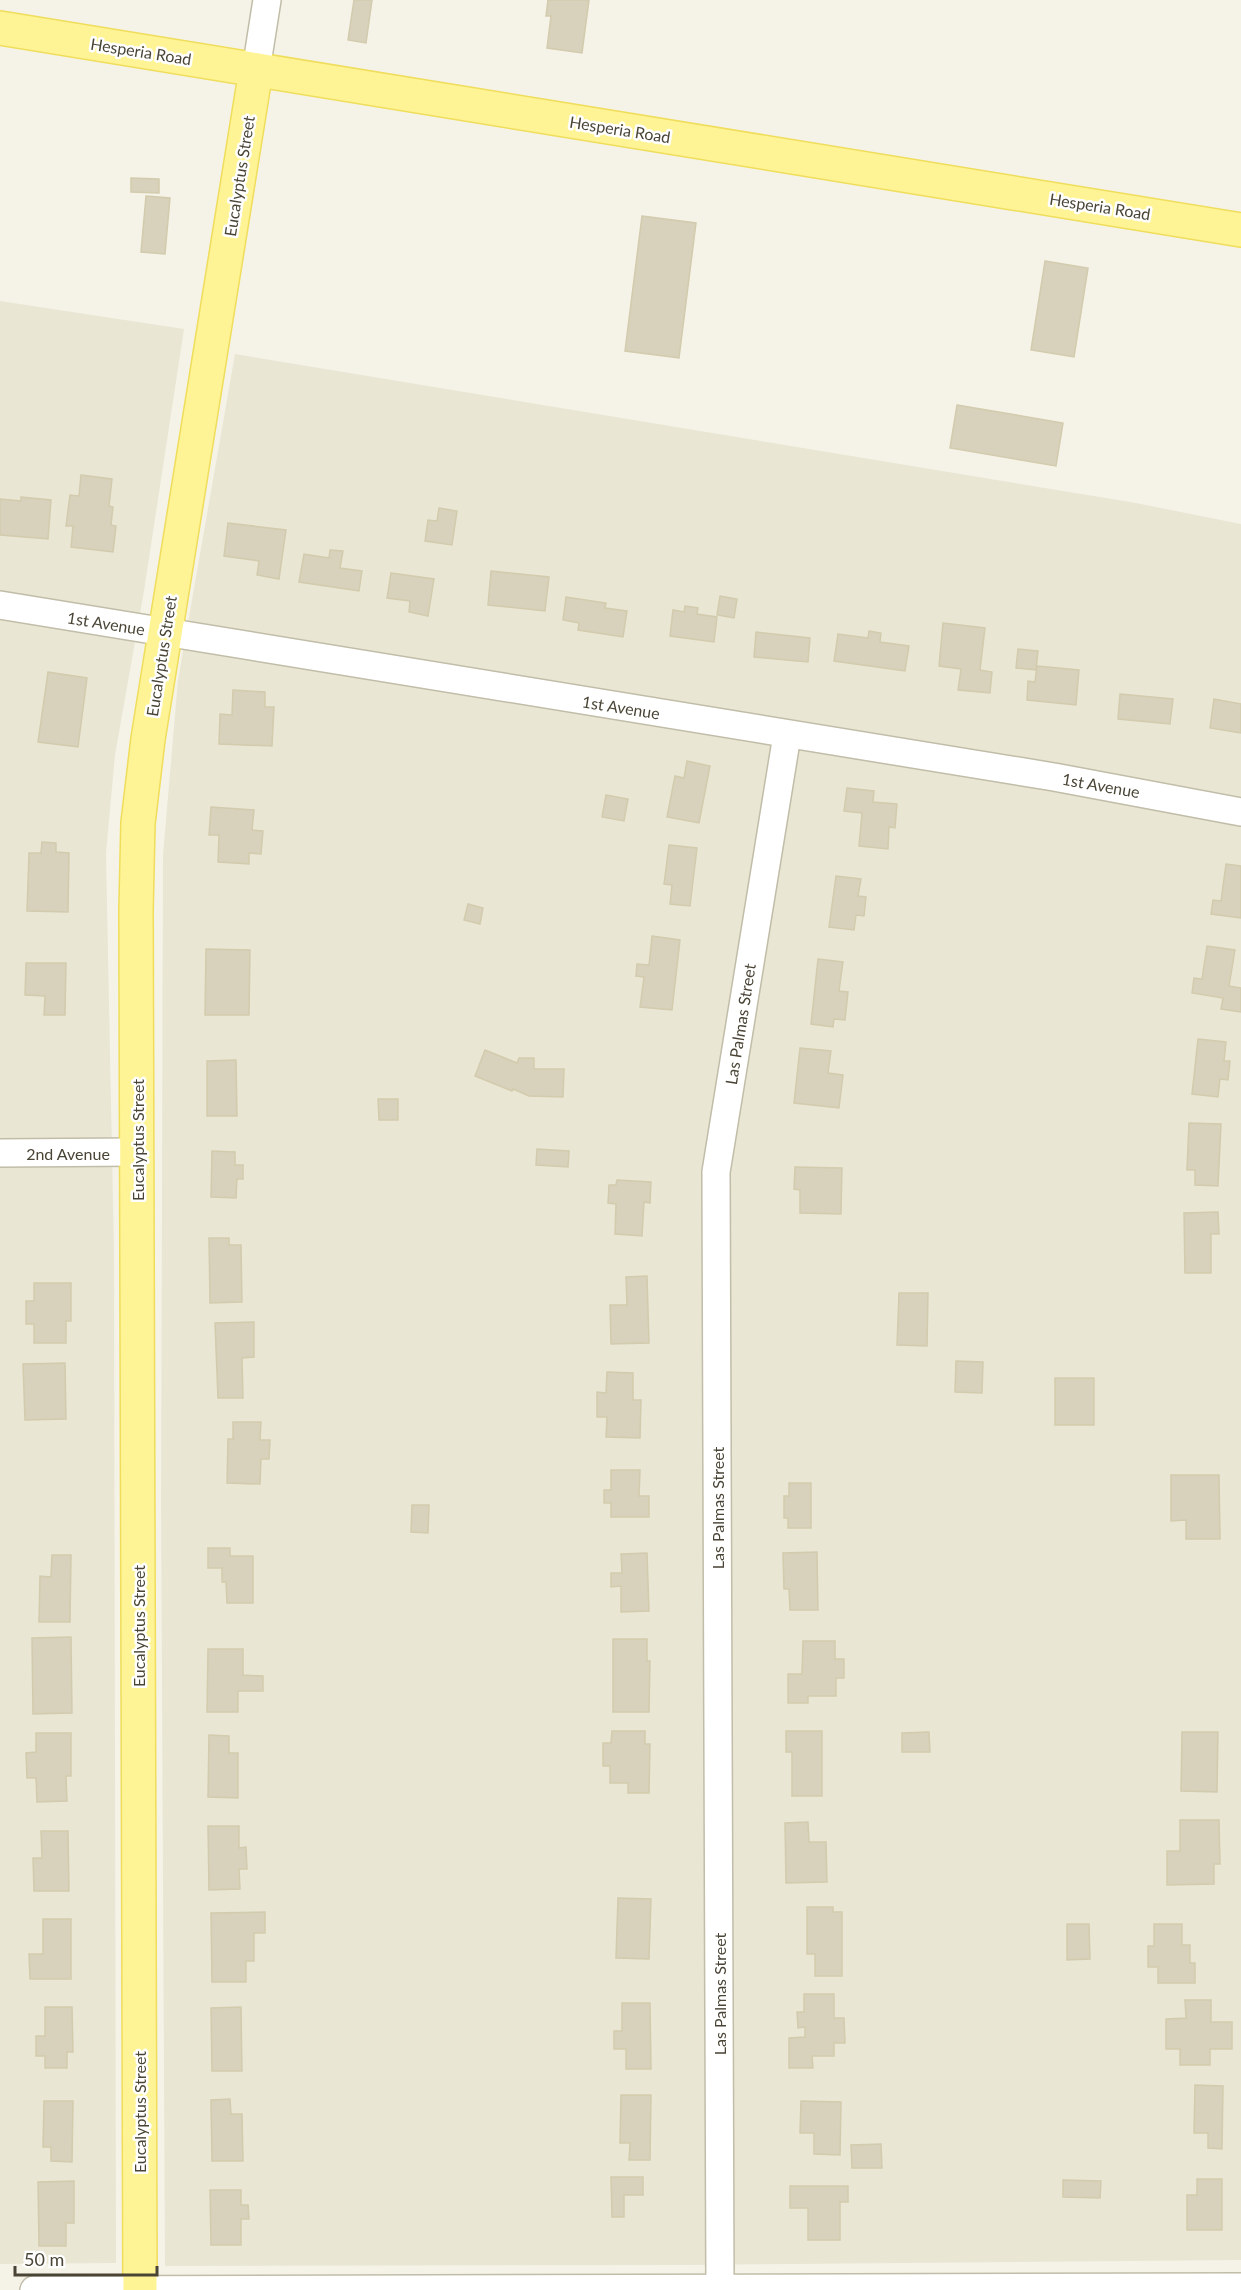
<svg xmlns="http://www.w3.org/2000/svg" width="1241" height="2290" viewBox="0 0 1241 2290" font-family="Lato,sans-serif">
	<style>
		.residential { fill: #e9e6d4 }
		.building { fill: #d8d1bb; stroke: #d3cbad; stroke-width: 1.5 }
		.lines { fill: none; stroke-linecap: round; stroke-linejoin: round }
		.minor-casing { stroke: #c1bda8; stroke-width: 30 }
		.major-casing { stroke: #efdd5b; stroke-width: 36 }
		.minor { stroke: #fff; stroke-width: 27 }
		.major { stroke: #fff495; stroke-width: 33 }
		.labels { text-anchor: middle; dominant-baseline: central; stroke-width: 5; stroke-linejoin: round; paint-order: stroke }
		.street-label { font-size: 16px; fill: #494435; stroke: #fff }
	</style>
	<rect width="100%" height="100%" fill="#f5f3e7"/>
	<g class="residential">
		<path d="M0,301L184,329L144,591L115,755L106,853L114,1252L116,2263L0,2264Z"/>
		<path d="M235,354L1136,503L1241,524V2260L687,2265L165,2266L161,1501L163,855L178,680Z"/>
	</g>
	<g class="building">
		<path d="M354,0H372L366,43L348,40Z"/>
		<path d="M548,0H589L582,53L547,48L551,16H546Z"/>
		<path d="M131,178L159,179V193L131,192Z"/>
		<path d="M146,196L170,198L165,254L141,252Z"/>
		<path d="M642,216L696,223L679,358L625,351Z"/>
		<path d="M1045,261L1088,268L1074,357L1031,350Z"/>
		<path d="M957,405L1063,423L1056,466L950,448Z"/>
		<path d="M81,475L112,479L109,506L113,507L111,525L116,526L113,552L71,547L73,526H66L70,495L79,496Z"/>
		<path d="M21,497L51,500L48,539L0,535V499L21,501Z"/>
		<path d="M439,508L457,511L452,545L425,541L428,520L437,521Z"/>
		<path d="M228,523L286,530L279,579L257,575L259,561L224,556Z"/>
		<path d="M330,550L343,551L340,568L362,571L359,591L299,582L304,554L329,558Z"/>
		<path d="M491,571L549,577L545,611L488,605Z"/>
		<path d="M391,573L434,579L428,616L409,612L410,601L387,598Z"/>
		<path d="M720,596L737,599L734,618L717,615Z"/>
		<path d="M566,597L606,603L605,608L627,611L623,637L578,630L579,623L563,620Z"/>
		<path d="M685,606L698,608L697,614L717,617L714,642L670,636L673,610L684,612Z"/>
		<path d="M943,623L985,628L980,670L992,672L990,693L958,690L961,669L939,666Z"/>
		<path d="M869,631L881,633L880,642L909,646L905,671L834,661L838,634L868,638Z"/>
		<path d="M756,632L810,638L808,662L754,657Z"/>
		<path d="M1018,649L1038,651L1036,670L1016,668Z"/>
		<path d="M1037,666L1079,670L1076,705L1027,700L1028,681L1035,682Z"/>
		<path d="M48,672L87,678L78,747L38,742Z"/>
		<path d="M233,690L265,692V707H274L272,746L219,744L220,714L232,715Z"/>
		<path d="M1120,694L1173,699L1170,724L1118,719Z"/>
		<path d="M1214,699L1241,704V733L1210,728Z"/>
		<path d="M687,761L710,766L699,823L667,817L675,776L684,778Z"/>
		<path d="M847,788L874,791L873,802L897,804L895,828L889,827L888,849L859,846L862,813L844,811Z"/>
		<path d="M606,795L628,799L624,821L602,817Z"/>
		<path d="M211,807L254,810L252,830L263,831L261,854L249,853V864L218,862L219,835H209Z"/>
		<path d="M42,842L56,843V852L69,853L68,912L27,911L29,853H41Z"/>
		<path d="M669,845L697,848L690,906L670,904L672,885L664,884Z"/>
		<path d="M1226,864L1241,866V918L1211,914L1213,900L1221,901Z"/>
		<path d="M836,876L861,879L858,896L866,897L864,916L856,915L854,930L829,927Z"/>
		<path d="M468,904L483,908L480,924L464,920Z"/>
		<path d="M652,936L680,940L672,1010L640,1007L644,977L636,976L637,964L649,965Z"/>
		<path d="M1207,946L1235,950L1229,986L1241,988V1012L1221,1009L1223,998L1192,993L1194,978L1202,979Z"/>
		<path d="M206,949L250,950L249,1015H205Z"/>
		<path d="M818,959L843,962L839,991L848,992L845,1020L834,1019L833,1027L811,1024Z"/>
		<path d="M26,963H66L65,1015H44L45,996L25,995Z"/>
		<path d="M1198,1039L1226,1042L1224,1061H1230L1228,1080L1220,1079L1218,1097L1192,1094Z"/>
		<path d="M800,1048L831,1051L828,1073L843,1075L839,1108L794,1103Z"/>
		<path d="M485,1050L517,1063L519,1058H534V1069H564L563,1097L529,1096L513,1089L512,1091L475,1076Z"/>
		<path d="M236,1060L237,1116H207V1061Z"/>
		<path d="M378,1099H398V1120H379Z"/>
		<path d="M1189,1123L1221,1124L1218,1186L1195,1185V1170H1187Z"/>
		<path d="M537,1149L569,1151L568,1167L536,1165Z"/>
		<path d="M212,1151L235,1152V1165H243V1179H237L236,1198L211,1197Z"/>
		<path d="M795,1167L842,1168L841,1214L800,1213V1190L794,1189Z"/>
		<path d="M617,1180L651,1182L650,1203L644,1202L642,1236L615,1234L616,1204L608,1203L609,1185H616Z"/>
		<path d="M1218,1212L1219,1234H1211V1273H1185L1184,1213Z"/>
		<path d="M209,1238H229V1245H241L242,1302L210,1303Z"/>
		<path d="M647,1276L649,1343L611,1344L610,1305H627L626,1277Z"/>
		<path d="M34,1283H71V1321H66V1343H34V1324H26V1301H34Z"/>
		<path d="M899,1293H928L927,1346L897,1345Z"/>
		<path d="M254,1322V1357L242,1358L243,1398H218L215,1323Z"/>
		<path d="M956,1361L983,1362L982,1393L955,1392Z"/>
		<path d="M65,1363L66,1419L25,1420L23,1364Z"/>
		<path d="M607,1372L633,1373V1400H641L640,1438L606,1437L607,1417H597V1392L606,1393Z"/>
		<rect x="1055" y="1378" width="39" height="47"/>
		<path d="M233,1422H261L260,1440H270L269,1459H261L260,1484L227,1483L228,1439H233Z"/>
		<path d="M611,1470H640L639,1496H649V1517H611V1503H604V1490H611Z"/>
		<path d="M1171,1475H1219L1220,1539H1186V1520L1171,1521Z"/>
		<path d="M789,1483H811V1528H788V1518H784V1496H789Z"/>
		<path d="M412,1505H429L428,1533L411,1532Z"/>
		<path d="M208,1548H230V1556H253V1603H227L226,1582H222V1568H208Z"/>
		<path d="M817,1552L818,1610H790L789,1589H784L783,1553Z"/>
		<path d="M647,1553L649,1611L621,1612V1586L611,1587V1573H622L621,1554Z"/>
		<path d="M52,1555H71L70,1622H39L40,1576L51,1577Z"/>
		<path d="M71,1637L72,1713L33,1714L32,1638Z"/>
		<path d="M613,1639H647V1661H650L649,1712H613Z"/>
		<path d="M803,1641H835V1659H844V1678H836V1696H808V1703H788V1674H802Z"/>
		<path d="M208,1649H243V1675L263,1676V1691H238V1712H207Z"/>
		<path d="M612,1731H645V1744H650L649,1793H628V1783H610V1766H603V1743H611Z"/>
		<path d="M786,1731H822V1796H792V1752H786Z"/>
		<path d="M929,1732L930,1752H902V1733Z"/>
		<path d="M1182,1732H1218L1217,1792L1181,1791Z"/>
		<path d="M36,1733H71V1776H66L67,1801L37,1802L36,1778H27L26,1753L36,1752Z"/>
		<path d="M209,1735L229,1736V1753H238V1798L208,1797Z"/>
		<path d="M1180,1820H1219L1220,1864H1214V1884L1167,1885V1851H1180Z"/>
		<path d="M808,1822L809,1842H826L827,1882L786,1883L785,1823Z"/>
		<path d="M208,1826H239V1848L246,1847L247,1869H239L240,1889L209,1890Z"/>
		<path d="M41,1831H68L69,1891H34L33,1858H42Z"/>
		<path d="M618,1898L651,1899L649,1959L616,1958Z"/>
		<path d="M807,1907H833V1912H842V1976H815V1954H807Z"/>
		<path d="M265,1912V1933H254V1961H246V1982H212L211,1913Z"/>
		<path d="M43,1919H71V1979H30L29,1954H43Z"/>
		<path d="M1067,1924H1089L1090,1959L1067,1960Z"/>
		<path d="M1154,1924H1182V1945H1190V1963H1195V1983H1158V1967H1148V1946H1154Z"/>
		<path d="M804,1994H834V2018H844L845,2043H834V2056H812L813,2068H789V2038L805,2037V2027L798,2028L797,2012H804Z"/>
		<path d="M1185,2000H1211V2022H1232V2049H1210V2065H1180V2049H1166V2019L1186,2018Z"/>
		<path d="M622,2003H650L651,2069H626V2049H614V2031H622Z"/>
		<path d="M45,2007H72L73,2052H67V2068H45V2056H36V2036H45Z"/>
		<path d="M241,2007L242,2071H212L211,2008Z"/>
		<path d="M1195,2085L1223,2086L1222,2149L1208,2148V2133H1194Z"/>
		<path d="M621,2095H651L650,2160H629L630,2143H620Z"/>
		<path d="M230,2099L231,2114H242L243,2161H212L211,2100Z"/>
		<path d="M44,2101H73L72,2162L51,2161V2147H43Z"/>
		<path d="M801,2101L841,2102L840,2155L814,2154V2133H800Z"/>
		<path d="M881,2144L882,2168H852L851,2145Z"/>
		<path d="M611,2177H643V2195H624V2217H612Z"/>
		<path d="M1197,2179H1222V2230H1187V2195H1197Z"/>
		<path d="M1063,2180L1101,2181L1100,2198L1063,2197Z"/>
		<path d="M74,2181V2223H66V2246H39L38,2182Z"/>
		<path d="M790,2186H848V2202H840V2240H808V2208H790Z"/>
		<path d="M210,2190H241V2205H248L249,2219H241V2245H211Z"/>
	</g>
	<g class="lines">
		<g class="minor-casing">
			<g id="minor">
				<path d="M256,70L267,0"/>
				<path d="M0,605L1054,777L1241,812"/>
				<path d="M0,1153L137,1152"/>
				<path d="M720,2287L716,1172L787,735"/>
				<path d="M34,2290L1241,2287"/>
			</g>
		</g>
		<g class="major-casing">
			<g id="major">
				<path d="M0,28L1241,230"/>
				<path d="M140,2290L136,910L138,823L148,739L256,70"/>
			</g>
		</g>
		<use href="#minor" class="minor"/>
		<use href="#major" class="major"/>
	</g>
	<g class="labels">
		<g class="street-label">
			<text transform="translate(141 51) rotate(9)">Hesperia Road</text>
			<text transform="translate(620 129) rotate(9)">Hesperia Road</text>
			<text transform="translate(239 176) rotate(-81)">Eucalyptus Street</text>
			<text transform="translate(1100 206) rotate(9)">Hesperia Road</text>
			<text transform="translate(106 623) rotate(9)">1st Avenue</text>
			<text transform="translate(161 656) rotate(-81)">Eucalyptus Street</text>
			<text transform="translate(621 707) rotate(9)">1st Avenue</text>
			<text transform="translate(1101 785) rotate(10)">1st Avenue</text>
			<text transform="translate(740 1024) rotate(-81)">Las Palmas Street</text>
			<text transform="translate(137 1140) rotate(-90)">Eucalyptus Street</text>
			<text x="68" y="1153">2nd Avenue</text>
			<text transform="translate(717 1508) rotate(-90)">Las Palmas Street</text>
			<text transform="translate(138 1626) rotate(-90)">Eucalyptus Street</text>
			<text transform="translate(719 1994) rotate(-90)">Las Palmas Street</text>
			<text transform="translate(139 2112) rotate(-90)">Eucalyptus Street</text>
		</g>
	</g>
	<path d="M15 2266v9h142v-9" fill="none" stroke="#494435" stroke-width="3"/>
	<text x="24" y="2266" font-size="18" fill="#494435" stroke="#ffffff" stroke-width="4.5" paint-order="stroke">50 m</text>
</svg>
